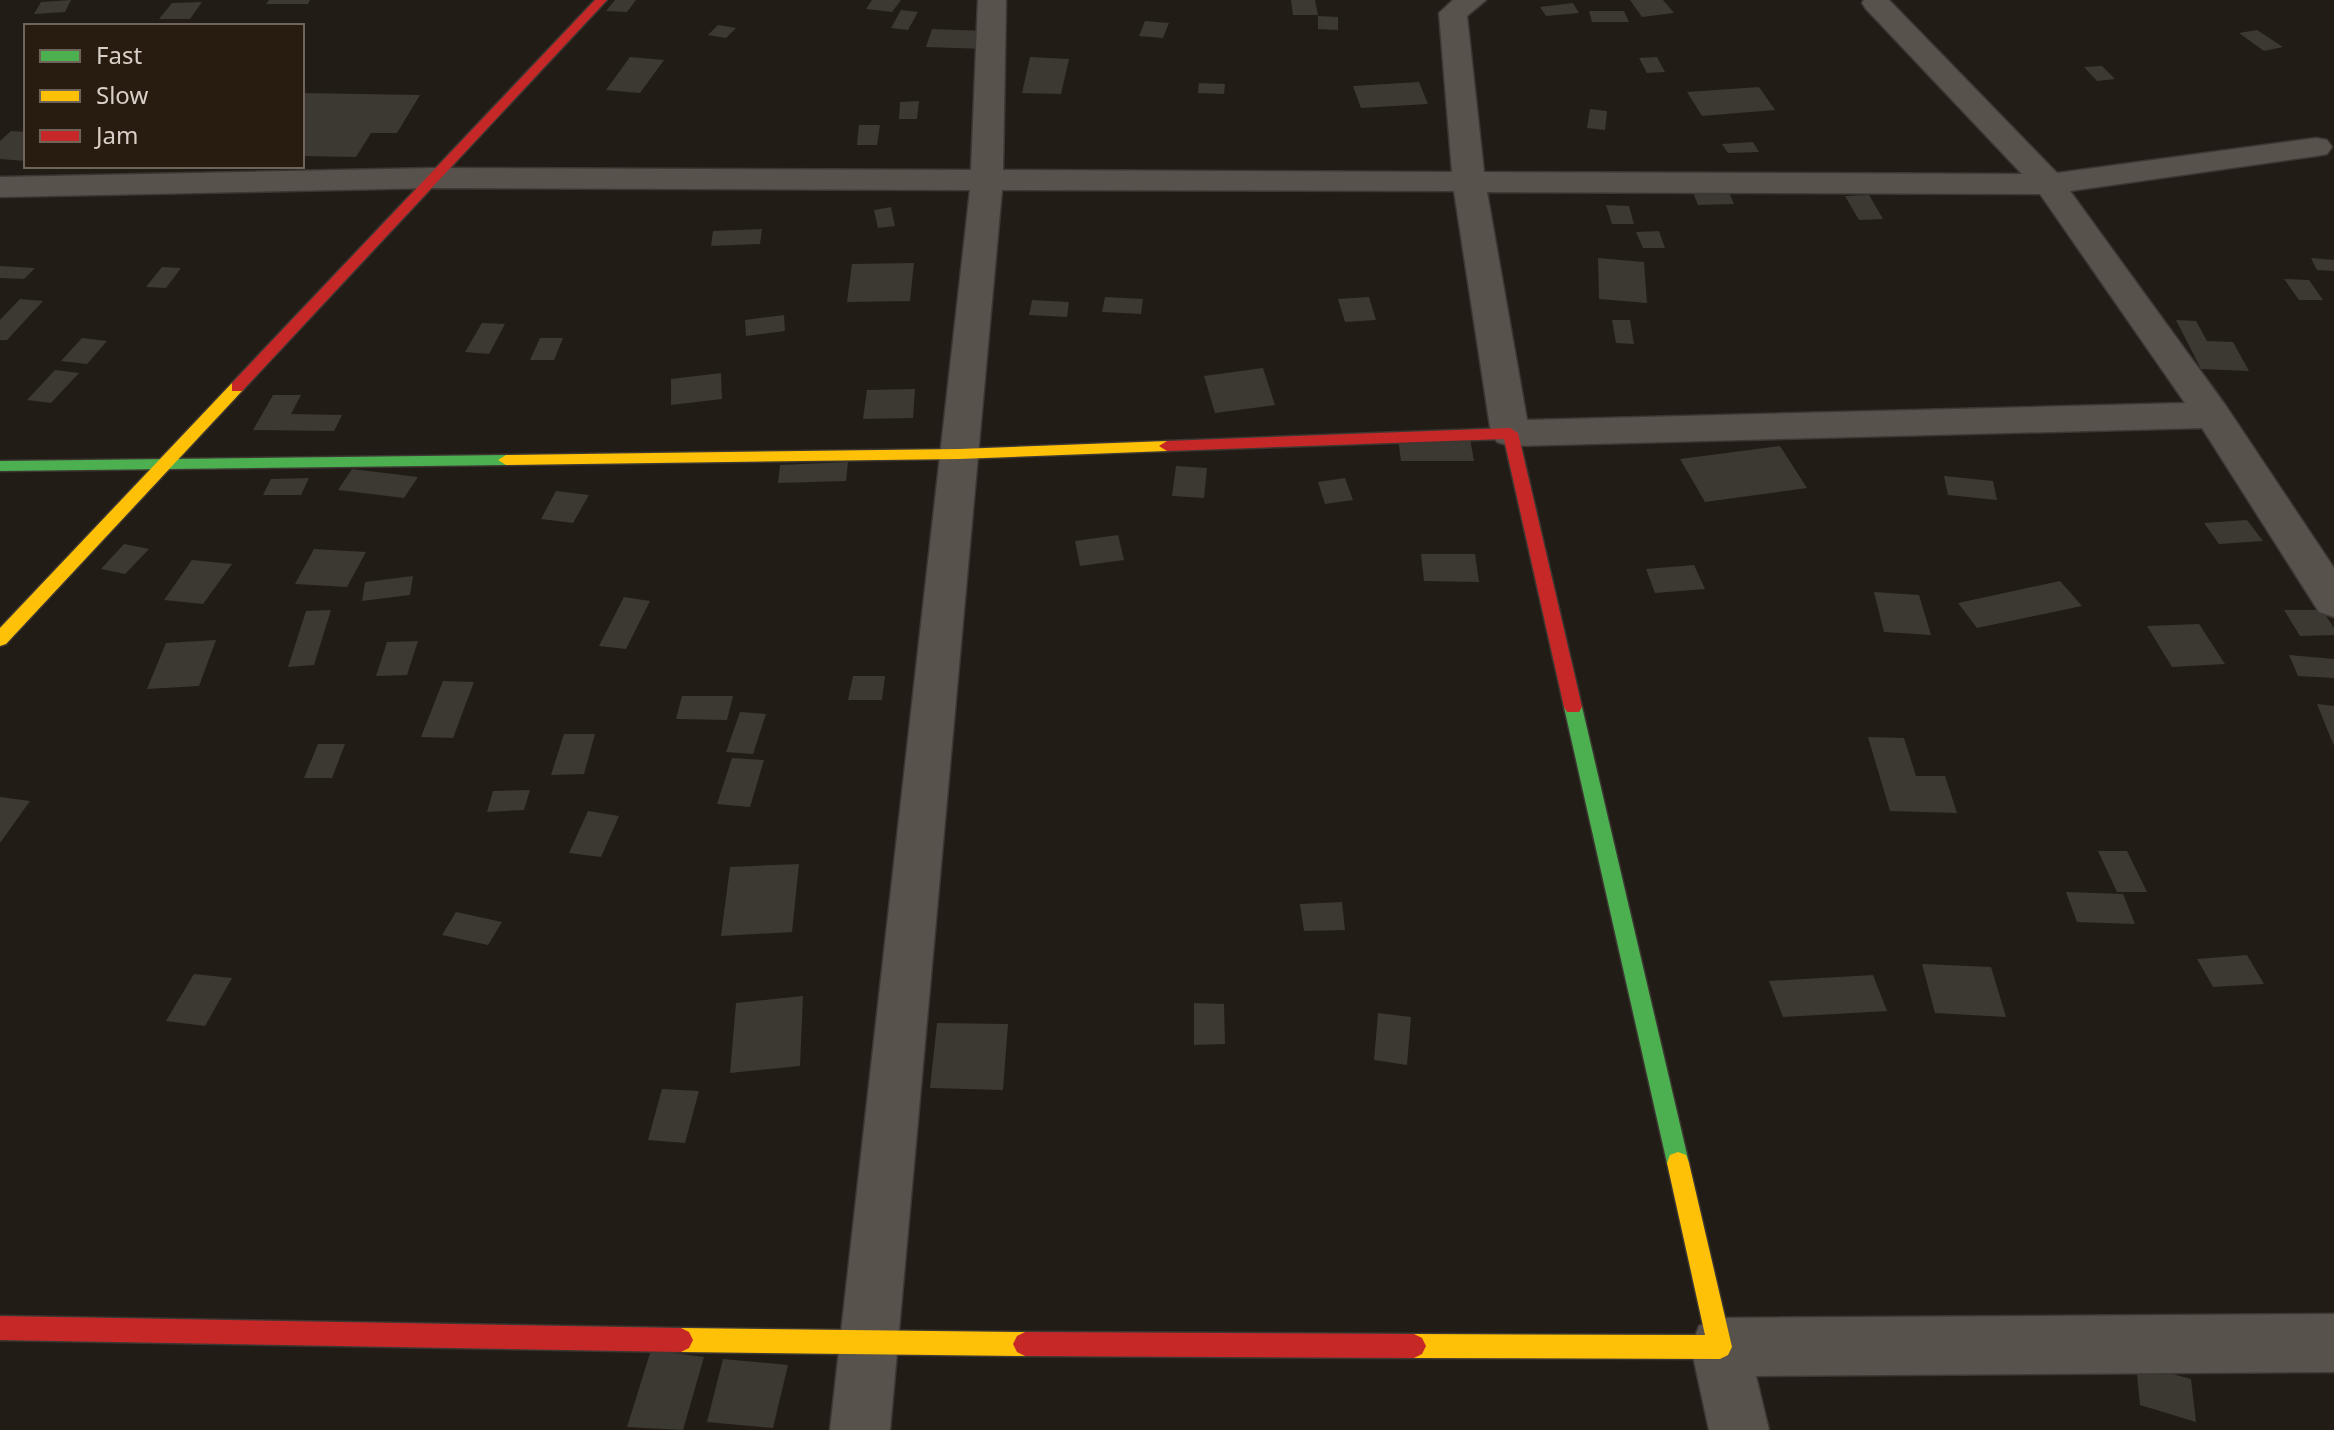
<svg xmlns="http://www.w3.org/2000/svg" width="2334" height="1430" viewBox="0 0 2334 1430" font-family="'Noto Sans',sans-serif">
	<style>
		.building { fill: #3c3832 }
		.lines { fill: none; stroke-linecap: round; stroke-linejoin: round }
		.street-casing { stroke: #3c3732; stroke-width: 3 }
		.fast-casing { stroke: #3c3732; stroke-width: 3 }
		.slow-casing { stroke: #3c3732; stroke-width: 3 }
		.jam-casing { stroke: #3c3732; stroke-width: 3 }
		.street { fill: #58524c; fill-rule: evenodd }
		.fast { fill: #4caf50; fill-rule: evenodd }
		.slow { fill: #ffc107; fill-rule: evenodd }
		.jam { fill: #c62828; fill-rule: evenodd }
	</style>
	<rect width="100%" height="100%" fill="#221c16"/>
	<g class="building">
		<path d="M71,0L65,12L34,14L41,2Z"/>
		<path d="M269,0H310L308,4H266Z"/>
		<path d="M615,0H636L627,12L606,11Z"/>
		<path d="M872,0H901L892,12L866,9Z"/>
		<path d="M1291,0H1315L1318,15H1293Z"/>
		<path d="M1630,0H1663L1674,13L1642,17Z"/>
		<path d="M202,2L190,19H159L172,3Z"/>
		<path d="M1573,3L1579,13L1546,16L1540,7Z"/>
		<path d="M901,10L918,12L908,30L891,28Z"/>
		<path d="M1589,11H1624L1629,22H1592Z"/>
		<path d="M1318,16L1338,17V30L1318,29Z"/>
		<path d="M1145,21L1169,23L1163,38L1139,36Z"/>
		<path d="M718,25L736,28L726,38L708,35Z"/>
		<path d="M932,29L988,31L984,49L926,47Z"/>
		<path d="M2257,30L2283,47L2264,51L2239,33Z"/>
		<path d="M630,57L664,60L640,93L606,90Z"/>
		<path d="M1030,57L1069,59L1061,94L1022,93Z"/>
		<path d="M1657,57L1665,72L1647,73L1639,58Z"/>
		<path d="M2102,66L2115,79L2097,81L2084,67Z"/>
		<path d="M1419,82L1428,104L1361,108L1353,86Z"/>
		<path d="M1199,83L1225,84L1224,94L1198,93Z"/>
		<path d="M1759,87L1775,110L1702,116L1687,92Z"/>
		<path d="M302,93L420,95L397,133H371L356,157L302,156Z"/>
		<path d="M919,101L917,119H899L900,102Z"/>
		<path d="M1590,109L1607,111L1605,130L1587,128Z"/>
		<path d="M859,125H880L877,145H857Z"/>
		<path d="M11,131L26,132V161L0,159V141Z"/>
		<path d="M1753,142L1759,152L1728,153L1722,144Z"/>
		<path d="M1692,190H1728L1734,204L1698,205Z"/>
		<path d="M1869,195L1883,219L1859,220L1845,196Z"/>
		<path d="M1606,205L1629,206L1634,224H1612Z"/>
		<path d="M891,207L895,226L878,228L874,210Z"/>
		<path d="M762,229L760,244L711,246L713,231Z"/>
		<path d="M1659,231L1665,248H1643L1636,232Z"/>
		<path d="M1598,258L1644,262L1647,303L1599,299Z"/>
		<path d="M2311,258L2334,260V271L2317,270Z"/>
		<path d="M914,263L910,301L847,302L852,264Z"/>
		<path d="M0,266L35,268L24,279L0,278Z"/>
		<path d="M162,267L181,268L166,288L146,287Z"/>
		<path d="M2284,279L2309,280L2323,300H2299Z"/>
		<path d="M1105,297L1143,299L1141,314L1102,312Z"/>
		<path d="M1369,297L1376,320L1345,322L1338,299Z"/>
		<path d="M20,299L43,301L7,340H0V320Z"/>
		<path d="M1032,300L1069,302L1067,317L1029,315Z"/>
		<path d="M784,315L785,331L746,336L745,320Z"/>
		<path d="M1612,320H1630L1634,344L1616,343Z"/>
		<path d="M2176,320L2196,321L2207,341L2233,342L2249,371L2201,369Z"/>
		<path d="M482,323L505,324L489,354L465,352Z"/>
		<path d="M82,338L107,341L87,364L61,361Z"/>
		<path d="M540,338H563L554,360H530Z"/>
		<path d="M1263,368L1275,405L1215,413L1204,376Z"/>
		<path d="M55,370L79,373L51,403L27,400Z"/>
		<path d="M721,373L722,399L671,405V379Z"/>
		<path d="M915,389L913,418L863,419L867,390Z"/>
		<path d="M273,395H301L291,414L342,415L334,431L253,430Z"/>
		<path d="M1398,438L1470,439L1474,461H1401Z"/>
		<path d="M1780,446L1807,488L1705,502L1680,459Z"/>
		<path d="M848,462L846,481L778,483L780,465Z"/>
		<path d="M1176,466L1207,468L1204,498L1172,496Z"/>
		<path d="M352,469L418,477L404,498L338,490Z"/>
		<path d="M1944,476L1993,481L1997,500L1948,495Z"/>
		<path d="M309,478L301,495H263L271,479Z"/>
		<path d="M1345,478L1353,500L1325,504L1318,482Z"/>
		<path d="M556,491L589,495L573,523L541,519Z"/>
		<path d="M2247,520L2263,541L2219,544L2204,523Z"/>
		<path d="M1118,535L1124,560L1080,566L1075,541Z"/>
		<path d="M124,544L149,549L125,574L101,569Z"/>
		<path d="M314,549L366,552L347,587L295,584Z"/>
		<path d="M1421,554H1475L1479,582L1424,581Z"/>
		<path d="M192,560L232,564L203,604L164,600Z"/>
		<path d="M1694,565L1705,589L1655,593L1646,569Z"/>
		<path d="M413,576L410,595L362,601L365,582Z"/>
		<path d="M2060,581L2082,606L1977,628L1958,603Z"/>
		<path d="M1874,592L1919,595L1931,635L1884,632Z"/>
		<path d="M624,597L650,601L626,649L599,646Z"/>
		<path d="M331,610L314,665L288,667L306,611Z"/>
		<path d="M2284,610H2322L2334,628V635L2300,636Z"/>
		<path d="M2199,624L2225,664L2172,667L2147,626Z"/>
		<path d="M216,640L199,686L147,689L166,643Z"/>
		<path d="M418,641L407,675L376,676L387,642Z"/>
		<path d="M2289,655L2334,659V678L2298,676Z"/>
		<path d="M853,676H885L882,700H848Z"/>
		<path d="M443,681L474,682L453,738L421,737Z"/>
		<path d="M682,696H733L727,720L676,719Z"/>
		<path d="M2317,704L2334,706V746Z"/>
		<path d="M740,712L766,714L753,754L726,752Z"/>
		<path d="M564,734H595L584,774L551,775Z"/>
		<path d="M1868,737L1904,738L1916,776H1945L1957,813L1890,811Z"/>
		<path d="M318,744H345L332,778H304Z"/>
		<path d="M732,758L764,760L750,807L717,804Z"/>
		<path d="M530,790L524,810L487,812L493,791Z"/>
		<path d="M0,797L30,801L0,843Z"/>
		<path d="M588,811L619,816L601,857L569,853Z"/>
		<path d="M2098,851H2127L2147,892H2117Z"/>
		<path d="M799,864L792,932L721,936L730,867Z"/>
		<path d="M2066,892L2123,894L2135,924L2077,922Z"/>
		<path d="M1342,902L1345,930L1304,931L1300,904Z"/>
		<path d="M456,912L502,922L488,945L442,935Z"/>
		<path d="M2247,955L2264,984L2213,987L2197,959Z"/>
		<path d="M1922,964L1991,967L2006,1017L1935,1013Z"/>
		<path d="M194,974L232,978L205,1026L166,1021Z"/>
		<path d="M1873,975L1887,1011L1783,1017L1769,981Z"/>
		<path d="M803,996L800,1066L730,1073L736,1003Z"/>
		<path d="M1194,1003L1224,1004L1225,1044L1194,1045Z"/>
		<path d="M1378,1013L1411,1017L1407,1065L1374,1060Z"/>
		<path d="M937,1023L1008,1024L1003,1090L930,1088Z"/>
		<path d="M662,1089L699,1091L685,1143L648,1140Z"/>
		<path d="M651,1350L704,1357L683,1430L627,1427Z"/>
		<path d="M723,1359L788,1365L773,1428L707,1422Z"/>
		<path d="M2136,1364L2191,1379L2196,1422L2140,1405Z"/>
	</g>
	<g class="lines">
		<g class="street-casing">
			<g id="street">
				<path d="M978,0H1006L1003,170L1452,172L1439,13L1453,0H1486L1467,16L1484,172L2022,174L1866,9L1862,3L1864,0H1889L2057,173L2316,138L2327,140L2332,147L2327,154L2316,156L2070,191L2226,406L2334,568V617L2319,612L2202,428L1510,446L1497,442L1491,433L1454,191L1002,190L890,1430H830L970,190L433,188L0,197V177L433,168L971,170ZM1487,192L2040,194L2185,403L1527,420Z"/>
				<path d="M2334,1314V1372L1756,1376L1769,1430H1709L1691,1347L1699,1326L1720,1318Z"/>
			</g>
		</g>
		<g class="fast-casing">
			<g id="fast">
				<path d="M506,455L514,460L506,465L0,471V461Z"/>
				<path d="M1573,700L1579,702L1582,707L1689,1163L1686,1171L1678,1174L1670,1171L1667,1163L1564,707L1567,702Z"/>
			</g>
		</g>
		<g class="slow-casing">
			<g id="slow">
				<path d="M237,382L245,387L242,391L6,644L0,646V628L232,383Z"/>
				<path d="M1167,441L1175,446L1167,451L959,459L506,465L498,460L506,455L959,449Z"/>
				<path d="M1678,1152L1686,1155L1689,1163L1732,1347L1728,1355L1720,1359L1414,1358L1406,1354L1402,1346L1406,1338L1414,1334L1705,1335L1667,1163L1670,1155Z"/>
				<path d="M681,1328L1025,1332L1033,1336L1037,1344L1033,1352L1025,1356L681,1352L673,1348L669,1340L673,1332Z"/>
			</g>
		</g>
		<g class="jam-casing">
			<g id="jam">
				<path d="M595,0H607L242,391H232V383Z"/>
				<path d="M1510,428L1518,433L1582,707L1579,712H1567L1564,707L1504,439L1167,451L1159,446L1167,441Z"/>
				<path d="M0,1316L681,1328L689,1332L693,1340L689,1348L681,1352L0,1340Z"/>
				<path d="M1025,1332L1414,1334L1422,1338L1426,1346L1422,1354L1414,1358L1025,1356L1017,1352L1013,1344L1017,1336Z"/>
			</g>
		</g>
		<use href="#street" class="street"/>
		<use href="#fast" class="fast"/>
		<use href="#slow" class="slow"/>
		<use href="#jam" class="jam"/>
	</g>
	<rect x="24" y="24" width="280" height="144" fill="#281c10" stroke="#6e645a" stroke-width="2"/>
	<rect x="40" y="50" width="40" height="12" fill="#4caf50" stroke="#6e645a" stroke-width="2"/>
	<text x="96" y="64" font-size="24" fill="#d8d0c8">Fast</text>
	<rect x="40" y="90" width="40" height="12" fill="#ffc107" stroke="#6e645a" stroke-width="2"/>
	<text x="96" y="104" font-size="24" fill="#d8d0c8">Slow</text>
	<rect x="40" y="130" width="40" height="12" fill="#c62828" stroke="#6e645a" stroke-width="2"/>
	<text x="96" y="144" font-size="24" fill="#d8d0c8">Jam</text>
</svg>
